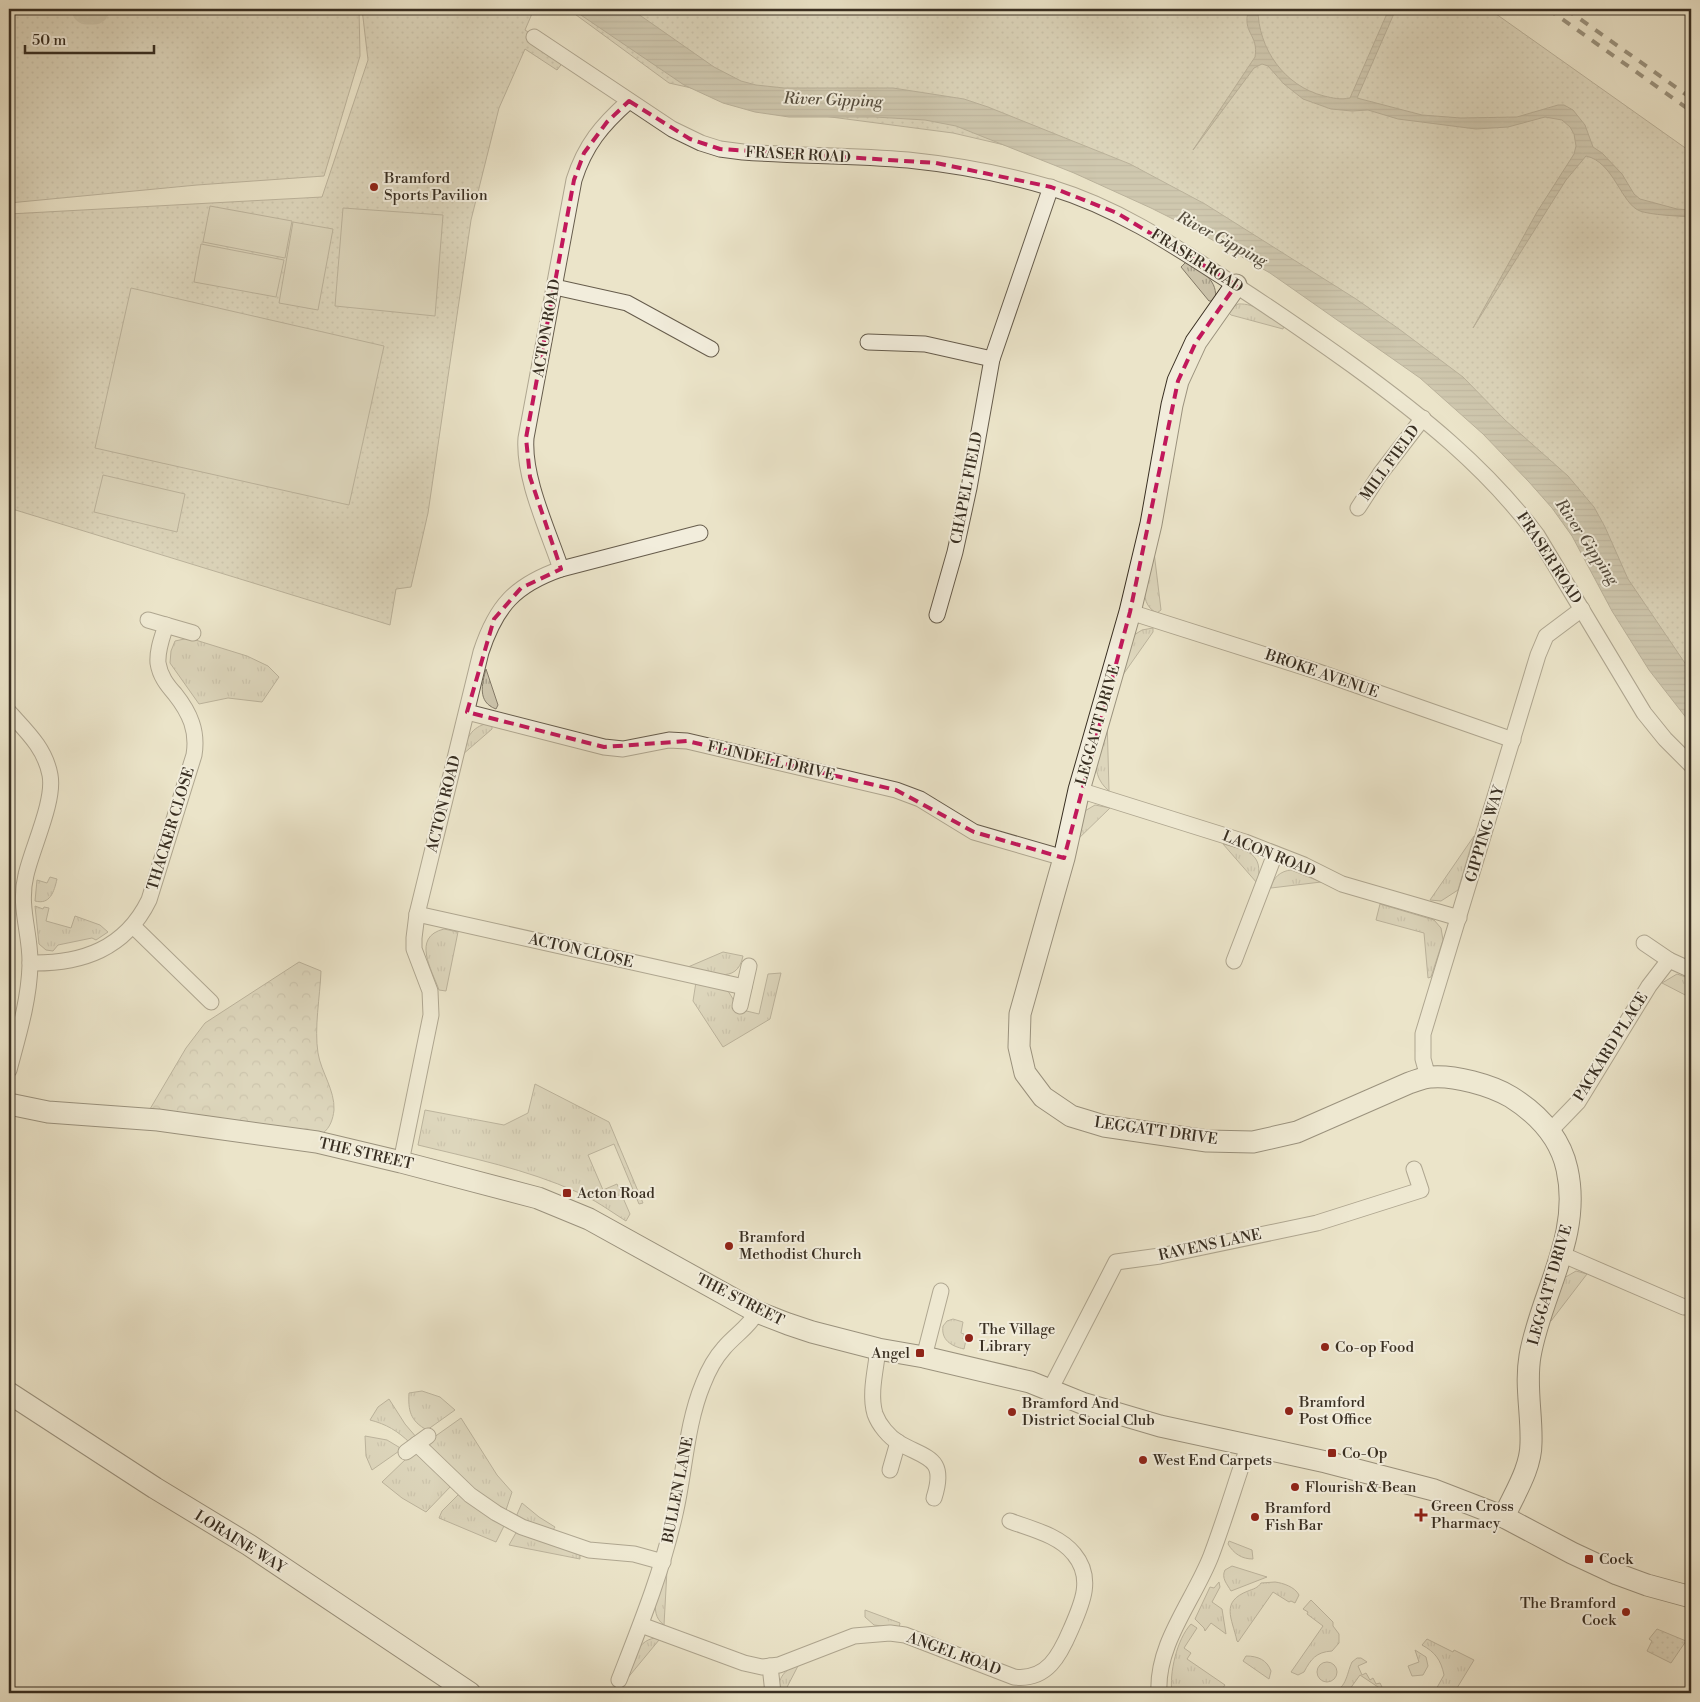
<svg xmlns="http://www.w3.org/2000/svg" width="1700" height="1702" viewBox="0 0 1700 1702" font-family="'Libre Bodoni',serif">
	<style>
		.grass { fill: url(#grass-tufts); stroke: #837a68 }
		.forest { fill: url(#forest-crowns); stroke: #837a68 }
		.park { fill: url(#park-dots); stroke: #837a68 }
		.pitch { fill: #cdc5ad; stroke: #837a68 }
		.water { fill: url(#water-rules); stroke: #7f7664 }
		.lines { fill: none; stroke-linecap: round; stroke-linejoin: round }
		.river { stroke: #aea690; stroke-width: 31 }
		.street-casing { stroke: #665c4c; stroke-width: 17 }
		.secondary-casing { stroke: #392f22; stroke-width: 23 }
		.street { stroke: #f2eddc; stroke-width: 15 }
		.secondary { stroke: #f2eddc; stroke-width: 21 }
		.rail { stroke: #392f22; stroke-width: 4; stroke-dasharray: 9 9; stroke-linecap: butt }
		.marked { fill: none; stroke: #c2185b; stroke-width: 4; stroke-dasharray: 10 6; stroke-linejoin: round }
		.poi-dot { fill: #8f2418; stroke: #f2eddc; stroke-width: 2 }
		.labels { text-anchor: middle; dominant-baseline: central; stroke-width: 4; stroke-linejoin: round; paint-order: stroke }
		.street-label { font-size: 15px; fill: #392f22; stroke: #f2eddc }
		.poi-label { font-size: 15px; fill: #392f22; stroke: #f2eddc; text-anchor: start }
		.water-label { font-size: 16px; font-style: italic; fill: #564d3e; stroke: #f2eddc }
	</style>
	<defs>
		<pattern id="grass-tufts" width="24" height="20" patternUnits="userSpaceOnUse" patternTransform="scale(1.25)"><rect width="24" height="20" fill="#cdc5ad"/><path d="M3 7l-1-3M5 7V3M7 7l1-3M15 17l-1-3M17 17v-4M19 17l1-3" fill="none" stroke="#a7a08c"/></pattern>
		<pattern id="forest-crowns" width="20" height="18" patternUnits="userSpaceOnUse" patternTransform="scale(1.25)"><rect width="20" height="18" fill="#cdc5ad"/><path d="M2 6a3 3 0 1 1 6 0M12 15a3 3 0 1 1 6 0" fill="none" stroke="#a7a08c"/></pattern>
		<pattern id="park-dots" width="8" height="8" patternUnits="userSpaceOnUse" patternTransform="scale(1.25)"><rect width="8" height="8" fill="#cdc5ad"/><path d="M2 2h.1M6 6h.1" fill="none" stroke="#a7a08c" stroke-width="1.8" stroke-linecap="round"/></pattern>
		<pattern id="water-rules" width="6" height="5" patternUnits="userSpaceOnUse" patternTransform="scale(1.25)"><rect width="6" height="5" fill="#aea690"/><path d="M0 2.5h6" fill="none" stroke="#8f8875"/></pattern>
	</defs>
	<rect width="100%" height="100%" fill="#ebe4c9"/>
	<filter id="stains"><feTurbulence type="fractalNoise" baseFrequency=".004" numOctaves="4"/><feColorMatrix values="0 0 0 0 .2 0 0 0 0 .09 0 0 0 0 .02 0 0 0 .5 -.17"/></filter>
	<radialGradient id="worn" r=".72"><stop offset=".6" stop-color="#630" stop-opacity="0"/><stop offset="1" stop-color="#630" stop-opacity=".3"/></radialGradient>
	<g class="grass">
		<path d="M1187,261C1202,272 1219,280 1215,301H1209L1181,267Z"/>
		<path d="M1238,304C1256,303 1269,315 1284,325L1283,329L1231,315L1227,311Z"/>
		<path d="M1154,552L1161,610L1157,613C1134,602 1149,570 1154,552Z"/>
		<path d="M1153,628V632L1120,679L1134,635L1142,630Z"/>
		<path d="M189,638L247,656L268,666L279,677L262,702L228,698L199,704L170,663L171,651L175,641Z"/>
		<path d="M486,669L498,705L496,709C477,702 482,684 486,669Z"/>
		<path d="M1107,717L1109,791C1085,771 1100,742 1107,717Z"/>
		<path d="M485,724L492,725V729L462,755C466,741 469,729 485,724Z"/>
		<path d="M1095,805L1110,808L1075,842L1083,812Z"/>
		<path d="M1474,836L1458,890L1441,901L1430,900Z"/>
		<path d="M1223,844C1246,850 1265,853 1257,883Z"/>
		<path d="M1291,870L1321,882L1271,888C1273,877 1281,871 1291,870Z"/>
		<path d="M50,877L57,879C54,892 50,905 35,901L37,880L47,883Z"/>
		<path d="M1380,904L1434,920L1441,928L1443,940L1431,977L1428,978L1424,933L1376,920Z"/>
		<path d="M35,906L43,909L44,907L49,908L46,921L71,928L75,916L100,925L108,932L96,940L92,938L58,945L53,951L46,950L39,944Z"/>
		<path d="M444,929L458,932L446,991L439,990C432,970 411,937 444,929Z"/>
		<path d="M723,952L743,956C737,986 710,972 688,967Z"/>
		<path d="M781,973L770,1019L723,1047L693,1001L696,982L728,991L733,999L734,1008L759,1014L768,974Z"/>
		<path d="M1677,974L1691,979V998L1662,983Z"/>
		<path d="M535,1084L609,1122L643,1203L639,1204L614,1144L588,1155L603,1190L617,1184L630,1214L626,1221C610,1211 594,1199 577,1192C526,1169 471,1158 418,1145L425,1110L504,1125L528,1113Z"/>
		<path d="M1576,1271L1587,1274L1551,1321L1548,1317L1564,1278Z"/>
		<path d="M953,1319L963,1322L961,1333L964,1334L963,1339L966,1340L964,1349C951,1346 941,1340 943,1326L947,1321Z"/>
		<path d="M422,1391L440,1397L455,1410L427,1430C410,1421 408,1410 409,1393Z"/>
		<path d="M389,1399L405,1424L417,1438L410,1443C398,1431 386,1424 370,1420L378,1407Z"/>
		<path d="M461,1418L497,1475L512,1492L505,1513L494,1507L429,1448L428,1443L430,1440Z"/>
		<path d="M365,1436L387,1440L402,1449L372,1470L366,1456Z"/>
		<path d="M416,1452L452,1485L426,1512L402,1498L382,1482L407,1458Z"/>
		<path d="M460,1493L505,1524L496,1542L439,1518L442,1511Z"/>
		<path d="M522,1503L539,1517L555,1527L551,1533L515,1519Z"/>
		<path d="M517,1531L580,1554V1559L509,1545Z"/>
		<path d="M1229,1541L1252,1550L1253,1559C1242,1559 1234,1554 1228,1544Z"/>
		<path d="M1232,1566L1267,1577L1231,1591C1227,1584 1221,1578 1225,1570Z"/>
		<path d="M667,1570L664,1625C646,1612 661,1587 667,1570Z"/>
		<path d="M1219,1582L1220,1587L1212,1602L1222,1609L1226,1634L1211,1623L1205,1631L1204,1628L1195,1619L1210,1587L1214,1588Z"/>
		<path d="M1275,1582C1283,1583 1295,1587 1299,1595L1295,1603L1291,1601L1289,1602L1273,1592L1238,1642L1237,1641C1232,1618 1220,1602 1248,1591C1253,1589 1258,1588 1261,1583Z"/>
		<path d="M1311,1600L1333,1622V1626L1339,1634V1643L1332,1651C1316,1652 1311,1659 1304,1672L1298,1675L1291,1672L1323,1626L1307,1614L1308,1612L1303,1609Z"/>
		<path d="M865,1610L900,1623L899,1628L874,1625L865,1617Z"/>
		<path d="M1191,1624L1197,1628L1184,1648L1191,1653L1187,1659L1225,1685L1219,1693H1172C1169,1673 1177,1639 1191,1624Z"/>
		<path d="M655,1638L659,1640L626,1680C632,1664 635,1641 655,1638Z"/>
		<path d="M1427,1639L1453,1652L1454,1650L1474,1660L1454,1693H1434L1444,1675C1441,1660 1435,1652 1422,1645Z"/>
		<path d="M1415,1650L1426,1657L1428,1666L1423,1675L1412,1676L1408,1666L1419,1662Z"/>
		<path d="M1246,1656C1258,1656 1267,1660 1271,1671L1269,1679L1243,1661Z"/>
		<path d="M1357,1658H1361L1367,1662L1358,1666L1362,1675L1366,1673L1370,1680L1373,1678L1376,1684L1380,1683L1383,1689L1386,1688L1389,1693L1400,1688L1403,1690L1401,1693H1387L1360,1675L1347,1693H1329C1347,1690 1346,1675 1352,1662Z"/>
		<circle cx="1327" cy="1672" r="10"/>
		<path d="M799,1664L784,1693H779C777,1678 785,1669 799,1664Z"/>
	</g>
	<path class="forest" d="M299,962L321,971C320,997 314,1028 318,1053C321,1072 335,1090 334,1110C333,1119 330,1128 323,1133L150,1109L186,1048L205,1023Z"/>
	<g class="park">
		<path d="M9,9H359L360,56L324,176L197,185L9,203Z"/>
		<path d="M362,9H534L525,30L567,57L557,70L525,49L499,108L471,220L428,513L411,587L396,589L390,625L9,508V214L322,197L368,60Z"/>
		<path d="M568,9H1489L1691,152V692L1564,496L1374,330L1099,167L953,133L808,114L669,83Z"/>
		<path d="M1657,1629L1686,1641L1671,1663L1647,1651L1652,1641L1649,1639Z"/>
	</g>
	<g class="pitch">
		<path d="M210,206L292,221L285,258L203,242Z"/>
		<path d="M343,208L443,215L435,316L335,306Z"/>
		<path d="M293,222L333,229L318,310L279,303Z"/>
		<path d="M201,244L284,260L276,297L194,282Z"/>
		<path d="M131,288L384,346L349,505L95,448Z"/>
		<path d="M103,475L185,494L177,532L94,512Z"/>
	</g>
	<g class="water">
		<path d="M572,9H631L714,67L741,81L756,85L784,88H893L964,99L988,107L1130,164L1205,204L1356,299L1399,329L1463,377L1505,420L1568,476L1594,507L1605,527L1628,579L1691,672V724L1649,670L1612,611L1572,536L1552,508L1529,482L1483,434L1420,378L1270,273L1195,230L1151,208L1074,173L956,126L925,120L875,117H789L755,112L723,103L684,85Z"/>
		<path d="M1249,9H1258C1258,48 1284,86 1324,96C1333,98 1340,100 1350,98L1389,9H1396L1357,98L1422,115L1461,118L1517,117L1558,105H1564L1573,110L1585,125L1593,147L1602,153L1622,174L1634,194L1640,199L1677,209L1691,210V217C1678,216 1651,215 1640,211C1621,204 1614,162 1586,156L1566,180L1473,328L1537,212L1574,154L1576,146L1574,134L1570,127L1562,120L1545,117L1508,127L1476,129L1398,119L1368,110L1352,111L1331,109L1303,99L1284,84L1268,66L1262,64L1254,68L1193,150L1255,57C1259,34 1241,33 1249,9Z"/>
	</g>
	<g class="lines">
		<path class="river" d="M87,9H94"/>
		<g class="street-casing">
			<g id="street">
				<path d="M534,37L672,129L701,143L720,149L743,152C798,156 853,155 908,160C956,165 1006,174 1052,188C1121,209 1179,249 1238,287C1277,312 1314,338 1352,365C1421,415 1486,467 1537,535L1644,713L1665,739L1691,765"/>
				<path d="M555,287L627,303L711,349"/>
				<path d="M868,342L925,344L992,359"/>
				<path d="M1358,508L1380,474L1423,418"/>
				<path d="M561,569L700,533"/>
				<path d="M1130,612L1316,671L1513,740"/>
				<path d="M937,615L955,552L969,488L992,359L1051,187"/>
				<path d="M148,620L193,633"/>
				<path d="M9,712C26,731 45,748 50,775C55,801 32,848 26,875C18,907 31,934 30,965C29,1001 18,1036 9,1070"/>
				<path d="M467,712L604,747L623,749L669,740L687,741L896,790L920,799L974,832L1064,858"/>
				<path d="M1079,790L1245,842L1304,865L1342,884L1459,918"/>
				<path d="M417,914L744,987"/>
				<path d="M133,926L211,1002"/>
				<path d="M1644,943L1669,960"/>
				<path d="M1234,961L1275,854"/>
				<path d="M30,963C82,964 125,949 149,900L194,755C198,731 190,713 175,694C167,685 160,676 158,663C157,650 162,638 166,625"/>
				<path d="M740,1006L749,966"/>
				<path d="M1428,1077L1423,1059V1034L1538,655L1546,636L1582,609"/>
				<path d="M1550,1131L1578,1102L1649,986L1669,960L1691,970"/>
				<path d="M401,1162L431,1015L430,991L414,949V938L417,914L481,652C496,606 515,585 561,569C548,530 523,478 526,438L574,180C585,145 602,125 629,101"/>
				<path d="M1561,1254L1684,1307"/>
				<path d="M878,1349C876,1369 869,1394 875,1414C879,1425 889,1437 899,1443C927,1459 947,1457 934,1498"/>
				<path d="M924,1357L941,1291"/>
				<path d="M1050,1390L1116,1262L1160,1256L1317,1223L1421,1190L1414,1169"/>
				<path d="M417,1444L470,1495L496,1513L522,1527L589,1550L634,1554L663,1562"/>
				<path d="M406,1452L428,1436"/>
				<path d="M890,1470L898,1442"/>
				<path d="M641,1625L744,1663L762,1667L779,1665L854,1636L890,1633L905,1635L1014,1677C1047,1681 1060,1655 1071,1629C1082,1604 1094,1578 1074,1554C1059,1535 1031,1529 1010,1521"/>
				<path d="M770,1666L773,1693"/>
				<path d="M619,1680C640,1626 662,1572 675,1514C685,1471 686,1425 703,1384C708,1371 715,1358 724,1348C735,1335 749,1327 757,1312"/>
				<path d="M1159,1693C1156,1644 1194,1600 1211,1556C1225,1519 1236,1481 1249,1444"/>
			</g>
		</g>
		<g class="secondary-casing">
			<g id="secondary">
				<path d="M1236,285L1196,342L1178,381L1172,405L1151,524L1130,612L1079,790L1064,858L1020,1014L1019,1047L1025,1073L1043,1097L1071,1116L1104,1126L1207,1141L1253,1142L1297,1132L1409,1083C1416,1081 1424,1077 1431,1077C1454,1075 1491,1085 1511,1097C1538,1114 1560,1137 1567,1169C1582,1237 1541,1292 1530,1356C1525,1385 1532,1414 1531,1443C1531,1469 1514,1494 1504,1517"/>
				<path d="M9,1104L48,1112L158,1120L317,1142L401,1162L538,1198L589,1219L757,1312L788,1324L812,1332L878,1349L924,1357L1030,1382L1082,1403L1160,1426L1326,1462L1434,1490L1504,1517L1572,1553L1617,1574L1647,1585L1691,1597"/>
				<path d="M9,1393L155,1488L249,1545L470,1693"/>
			</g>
		</g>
		<use href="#street" class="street"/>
		<use href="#secondary" class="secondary"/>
		<g class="rail">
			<path d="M1548,9L1691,111"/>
			<path d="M1566,9L1691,98"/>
		</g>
	</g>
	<path d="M0 0H1700V1702H0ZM629,101L690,139L720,149L936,163L1051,187L1117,213L1236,285L1196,342L1178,381L1130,612L1064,858L974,832L896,790L687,741L604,747L467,712L494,619L521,588L561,569L530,477L526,438L574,180L584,153L607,122Z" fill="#ebe4c9" fill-opacity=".55" fill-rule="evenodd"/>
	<path class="marked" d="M629,101L690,139L720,149L936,163L1051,187L1117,213L1236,285L1196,342L1178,381L1130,612L1064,858L974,832L896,790L687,741L604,747L467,712L494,619L521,588L561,569L530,477L526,438L574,180L584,153L607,122Z"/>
	<g class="poi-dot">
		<circle cx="374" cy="187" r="5"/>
		<rect x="562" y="1188" width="10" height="10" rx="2.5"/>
		<circle cx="729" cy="1246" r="5"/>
		<circle cx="969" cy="1338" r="5"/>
		<circle cx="1325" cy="1347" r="5"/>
		<rect x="915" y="1348" width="10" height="10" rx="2.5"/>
		<circle cx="1289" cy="1411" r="5"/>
		<circle cx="1012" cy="1412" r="5"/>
		<rect x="1327" y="1448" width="10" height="10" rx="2.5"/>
		<circle cx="1143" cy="1460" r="5"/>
		<circle cx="1295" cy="1487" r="5"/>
		<path d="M1418.5 1507.5h5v5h5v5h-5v5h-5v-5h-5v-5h5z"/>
		<circle cx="1255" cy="1517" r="5"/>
		<rect x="1584" y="1554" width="10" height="10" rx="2.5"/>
		<circle cx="1626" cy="1612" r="5"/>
	</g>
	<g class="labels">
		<g class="street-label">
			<text transform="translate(798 155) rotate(3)">FRASER ROAD</text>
			<text transform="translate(1197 261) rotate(32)">FRASER ROAD</text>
			<text transform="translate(547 328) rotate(-80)">ACTON ROAD</text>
			<text transform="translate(1390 463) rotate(-54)">MILL FIELD</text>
			<text transform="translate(967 488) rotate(-79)">CHAPEL FIELD</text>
			<text transform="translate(1549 558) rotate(57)">FRASER ROAD</text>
			<text transform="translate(1322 674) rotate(19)">BROKE AVENUE</text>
			<text transform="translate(1098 725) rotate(-74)">LEGGATT DRIVE</text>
			<text transform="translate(771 761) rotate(13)">FLINDELL DRIVE</text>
			<text transform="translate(444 804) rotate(-76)">ACTON ROAD</text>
			<text transform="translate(171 829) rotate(-73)">THACKER CLOSE</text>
			<text transform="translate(1485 834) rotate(-73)">GIPPING WAY</text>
			<text transform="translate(1269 854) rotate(22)">LACON ROAD</text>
			<text transform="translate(581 951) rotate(13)">ACTON CLOSE</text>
			<text transform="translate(1611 1047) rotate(-58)">PACKARD PLACE</text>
			<text transform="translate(1156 1131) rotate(8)">LEGGATT DRIVE</text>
			<text transform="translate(366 1154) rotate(13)">THE STREET</text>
			<text transform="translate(1210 1245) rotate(-12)">RAVENS LANE</text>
			<text transform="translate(1550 1285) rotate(-74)">LEGGATT DRIVE</text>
			<text transform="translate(740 1300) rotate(27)">THE STREET</text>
			<text transform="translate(678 1490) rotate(-79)">BULLEN LANE</text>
			<text transform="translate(240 1542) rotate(32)">LORAINE WAY</text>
			<text transform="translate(954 1654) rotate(20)">ANGEL ROAD</text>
		</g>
		<g class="poi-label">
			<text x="384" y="178">Bramford<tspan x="384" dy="17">Sports Pavilion</tspan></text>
			<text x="577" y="1193">Acton Road</text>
			<text x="739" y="1237">Bramford<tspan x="739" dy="17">Methodist Church</tspan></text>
			<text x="979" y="1329">The Village<tspan x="979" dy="17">Library</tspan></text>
			<text x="1335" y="1347">Co-op Food</text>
			<text x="910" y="1353" text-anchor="end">Angel</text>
			<text x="1299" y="1402">Bramford<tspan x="1299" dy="17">Post Office</tspan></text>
			<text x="1022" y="1403">Bramford And<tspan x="1022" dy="17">District Social Club</tspan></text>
			<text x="1342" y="1453">Co-Op</text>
			<text x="1153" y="1460">West End Carpets</text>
			<text x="1305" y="1487">Flourish &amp; Bean</text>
			<text x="1431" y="1506">Green Cross<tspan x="1431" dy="17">Pharmacy</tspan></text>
			<text x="1265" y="1508">Bramford<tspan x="1265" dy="17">Fish Bar</tspan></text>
			<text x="1599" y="1559">Cock</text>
			<text x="1616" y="1603" text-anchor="end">The Bramford<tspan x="1616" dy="17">Cock</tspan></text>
		</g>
		<g class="water-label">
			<text transform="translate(833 100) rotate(2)">River Gipping</text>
			<text transform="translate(1222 239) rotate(28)">River Gipping</text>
			<text transform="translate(1587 542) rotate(56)">River Gipping</text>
		</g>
	</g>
	<rect width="1700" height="1702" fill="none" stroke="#ebe4c9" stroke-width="30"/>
	<rect x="10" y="10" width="1680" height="1682" fill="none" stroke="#392f22" stroke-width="2.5"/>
	<rect x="15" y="15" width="1670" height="1672" fill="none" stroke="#392f22"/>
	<path d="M25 45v8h129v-8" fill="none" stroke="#392f22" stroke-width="2.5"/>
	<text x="32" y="45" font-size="15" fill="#392f22" stroke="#f2eddc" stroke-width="4" paint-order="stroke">50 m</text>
	<rect width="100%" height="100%" filter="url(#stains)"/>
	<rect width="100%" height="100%" fill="url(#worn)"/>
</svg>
